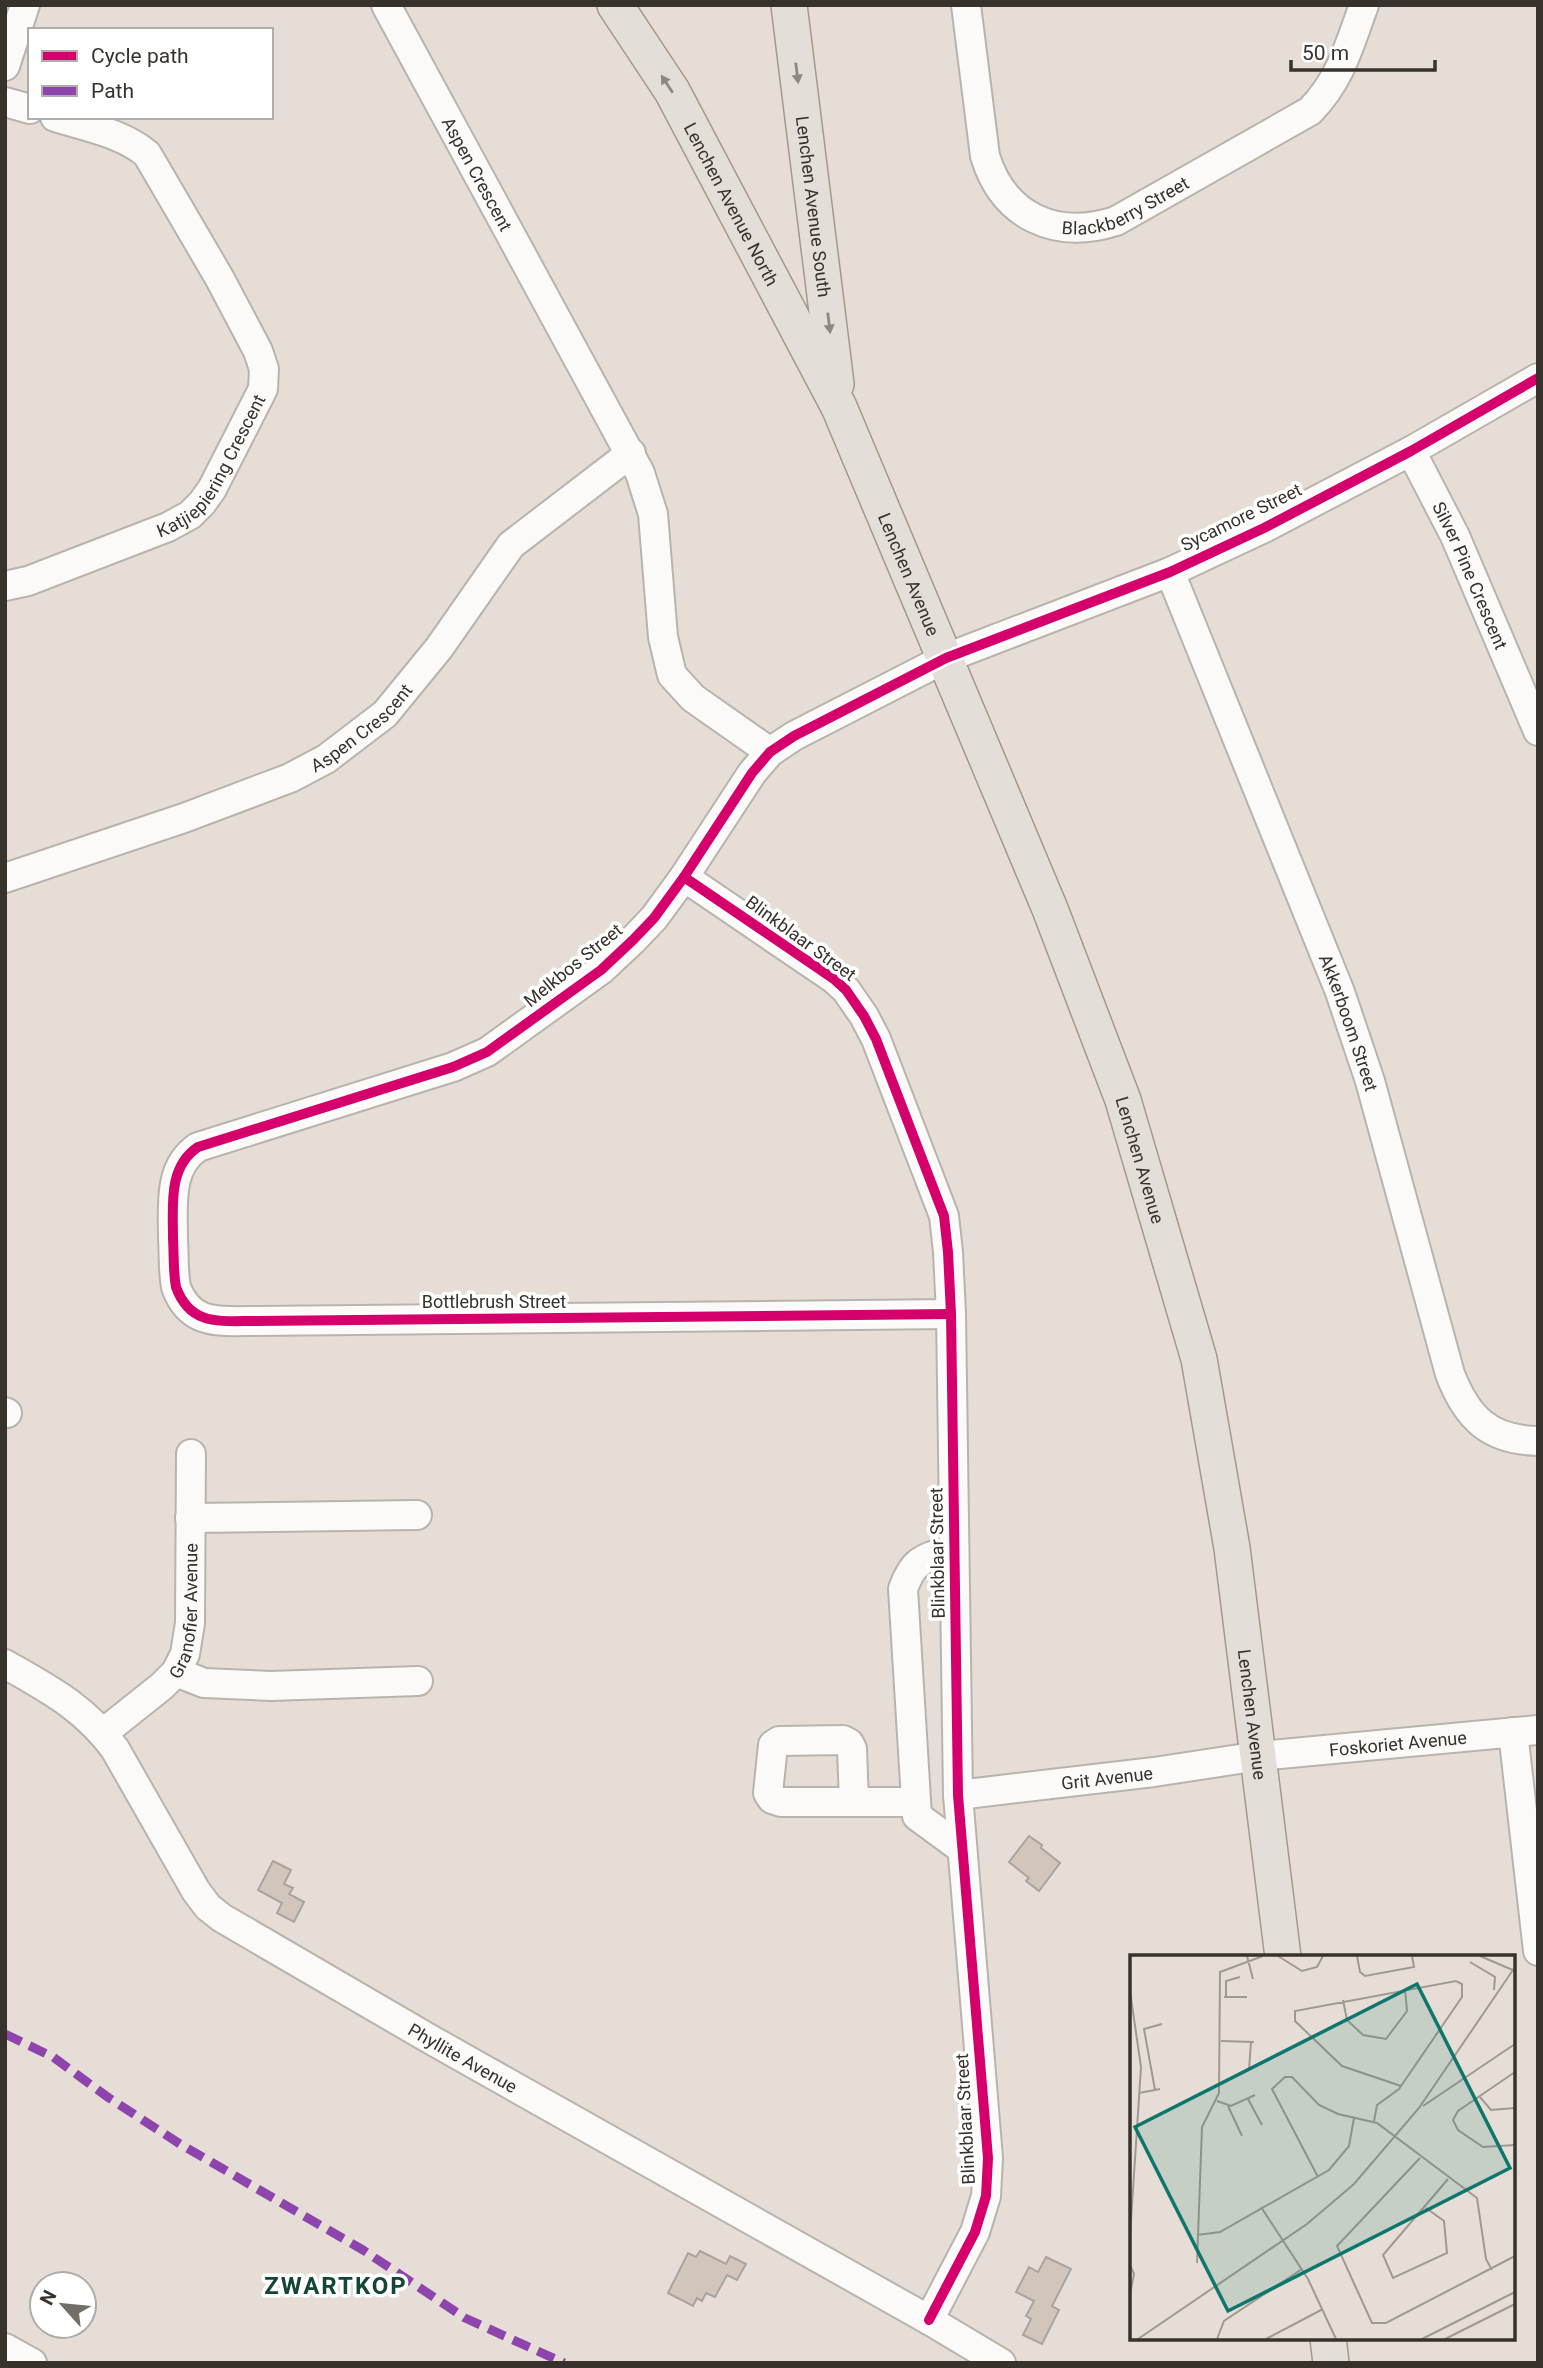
<svg xmlns="http://www.w3.org/2000/svg" width="1543" height="2368" viewBox="0 0 1543 2368" font-family="Roboto,sans-serif">
	<style>
		.building { fill: #d1c5bc; stroke: #aaa39e; stroke-width: 2 }
		.lines { fill: none; stroke-linecap: round; stroke-linejoin: round }
		.minor-casing { stroke: #b9b3ad; stroke-width: 32 }
		.major-casing { stroke: #a2998b; stroke-width: 38 }
		.minor { stroke: #fbfaf9; stroke-width: 28 }
		.major { stroke: #e3dfd8; stroke-width: 35 }
		.quiet { stroke: #8e44ad; stroke-width: 9; stroke-dasharray: 18 9; stroke-linecap: butt }
		.cycleway-casing { stroke: #fff; stroke-width: 15 }
		.cycleway { stroke: #d6006c; stroke-width: 10 }
		.oneway { fill: #8d8882 }
		.labels { text-anchor: middle; dominant-baseline: central; stroke-width: 7; stroke-linejoin: round; paint-order: stroke }
		.street-label { font-size: 18px; fill: #37322c; stroke: #fff }
		.district-label { font-size: 24px; font-weight: bold; letter-spacing: 2px; fill: #134637; stroke: #fff }
		.inset-road { fill: none; stroke: #a09992; stroke-width: 2 }
		.view { fill: #0f766e; fill-opacity: 0.15; stroke: #0f766e; stroke-width: 3.5 }
		.inset-edge { fill: none; stroke: #37322c; stroke-width: 3.5 }
	</style>
	<rect width="100%" height="100%" fill="#e6ded6"/>
	<g class="building">
		<path d="M1029,1836L1042,1845L1041,1848L1060,1863L1039,1891L1026,1881L1029,1878L1009,1862Z"/>
		<path d="M273,1861L291,1870L284,1884L293,1888L289,1894L304,1902L294,1922L277,1913L282,1903L258,1890Z"/>
		<path d="M700,2251L726,2264L730,2256L746,2264L737,2280L727,2275L715,2297L706,2293L702,2301L697,2298L693,2306L668,2293L688,2253L696,2257Z"/>
		<path d="M1046,2257L1071,2269L1052,2306L1059,2310L1042,2344L1023,2335L1031,2319L1026,2316L1034,2301L1016,2292L1029,2267L1038,2272Z"/>
	</g>
	<g class="lines">
		<g class="minor-casing">
			<g id="minor">
				<path id="s1" d="M386,5L640,473L653,514L663,637L672,675L693,698L770,752"/>
				<path id="s2" d="M966,5L985,156C1004,218 1057,240 1116,221L1310,111C1341,79 1349,46 1364,5"/>
				<path d="M5,66L25,5"/>
				<path d="M5,102L30,109"/>
				<path id="s3" d="M1411,451L1455,536L1538,731"/>
				<path id="s4" d="M1170,572L1340,992L1370,1081L1450,1374C1467,1418 1489,1440 1538,1441"/>
				<path id="s5" d="M5,586L28,581L168,527L190,515L202,503L212,489L263,389L264,369L258,351L220,279L147,154C122,133 87,127 55,117"/>
				<path d="M684,877L834,979L846,990L864,1016L876,1039L944,1216L948,1252L951,1314L958,1795L988,2158L986,2196L975,2232L929,2320"/>
				<path id="s6" d="M5,878L184,818L290,778L326,759L385,714L439,648L511,545L631,453"/>
				<path d="M951,1314L255,1321C220,1321 190,1326 176,1287C173,1271 174,1254 173,1238C173,1205 168,1167 198,1147L453,1067L487,1052L601,970L633,940L654,918L684,877L752,773L770,752L794,736L946,658L1170,572L1264,528L1411,451L1538,378"/>
				<path d="M5,1412L7,1413"/>
				<path d="M190,1518L417,1515"/>
				<path d="M954,1549C925,1558 914,1558 903,1589L917,1816L962,1849"/>
				<path id="s7" d="M5,1664C50,1690 84,1707 115,1749L196,1891L208,1907L222,1918L435,2042L929,2320L1001,2363"/>
				<path d="M176,1672L204,1683L271,1686L418,1681"/>
				<path d="M1513,1732L1538,1951"/>
				<path id="s8" d="M103,1733L162,1686L176,1672L185,1654L190,1623L191,1454"/>
				<path id="s9" d="M958,1795L1154,1772L1259,1756L1538,1730"/>
				<path d="M854,1802L852,1749L849,1743L843,1740L779,1741L773,1745L768,1793L772,1799L781,1802H916"/>
				<path d="M5,2348L32,2363"/>
			</g>
		</g>
		<g class="major-casing">
			<g id="major">
				<path id="s10" d="M615,5L672,91L839,407L1050,909L1123,1100L1199,1359L1232,1548L1283,1957"/>
				<path id="s11" d="M789,5L836,384"/>
				<path d="M1328,2338L1331,2363"/>
			</g>
		</g>
		<use href="#minor" class="minor"/>
		<use href="#major" class="major"/>
		<path class="quiet" d="M5,2034L53,2057L109,2098L180,2144L363,2250L465,2318L564,2363"/>
		<g class="cycleway-casing">
			<g id="cycleway">
				<path d="M684,877L834,979L846,990L864,1016L876,1039L944,1216L948,1252L951,1314L958,1795L988,2158L986,2196L975,2232L929,2320"/>
				<path d="M951,1314L255,1321C220,1321 190,1326 176,1287C173,1271 174,1254 173,1238C173,1205 168,1167 198,1147L453,1067L487,1052L601,970L633,940L654,918L684,877L752,773L770,752L794,736L946,658L1170,572L1264,528L1411,451L1538,378"/>
			</g>
		</g>
		<use href="#cycleway" class="cycleway"/>
	</g>
	<defs><path id="oneway-solid" d="M-6-.8H1V-3.2L6.5 0L1 3.2V.8H-6Z" transform="scale(1.75)"/></defs>
	<g class="oneway">
		<use href="#oneway-solid" transform="translate(797 73) rotate(83)"/>
		<use href="#oneway-solid" transform="translate(667 84) rotate(-123)"/>
		<use href="#oneway-solid" transform="translate(829 323) rotate(83)"/>
	</g>
	<g class="labels">
		<g class="street-label">
			<text stroke="none"><textPath href="#s1" startOffset="192">Aspen Crescent</textPath></text>
			<text stroke="none"><textPath href="#s2" startOffset="331">Blackberry Street</textPath></text>
			<text stroke="none"><textPath href="#s10" startOffset="231">Lenchen Avenue North</textPath></text>
			<text stroke="none"><textPath href="#s11" startOffset="203">Lenchen Avenue South</textPath></text>
			<text stroke="none"><textPath href="#s5" startOffset="250">Katjiepiering Crescent</textPath></text>
			<text transform="translate(1241 517) rotate(-26)">Sycamore Street</text>
			<text stroke="none"><textPath href="#s10" startOffset="642">Lenchen Avenue</textPath></text>
			<text stroke="none"><textPath href="#s3" startOffset="138">Silver Pine Crescent</textPath></text>
			<text stroke="none"><textPath href="#s6" startOffset="390">Aspen Crescent</textPath></text>
			<text transform="translate(801 938) rotate(36)">Blinkblaar Street</text>
			<text transform="translate(573 965) rotate(-39)">Melkbos Street</text>
			<text stroke="none"><textPath href="#s4" startOffset="485">Akkerboom Street</textPath></text>
			<text stroke="none"><textPath href="#s10" startOffset="1272">Lenchen Avenue</textPath></text>
			<text x="494" y="1301">Bottlebrush Street</text>
			<text transform="translate(937 1553) rotate(-91)">Blinkblaar Street</text>
			<text stroke="none"><textPath href="#s8" startOffset="158">Granofier Avenue</textPath></text>
			<text stroke="none"><textPath href="#s10" startOffset="1839">Lenchen Avenue</textPath></text>
			<text stroke="none"><textPath href="#s9" startOffset="443">Foskoriet Avenue</textPath></text>
			<text stroke="none"><textPath href="#s9" startOffset="150">Grit Avenue</textPath></text>
			<text stroke="none"><textPath href="#s7" startOffset="620">Phyllite Avenue</textPath></text>
			<text transform="translate(965 2119) rotate(-93)">Blinkblaar Street</text>
		</g>
		<g class="district-label">
			<text x="336" y="2286">ZWARTKOP</text>
		</g>
	</g>
	<g transform="translate(1130 1955)">
		<rect width="385" height="385" fill="#e6ded6"/>
		<path class="inset-road" d="M117,1L123,24M148,1L172,16L187,12L193,1M227,1L230,17L235,21L284,12L282,1M350,1L385,16M340,7L365,22L364,35M0,36L11,112L0,281M94,42H117M96,42V26L110,22M213,45L217,65L233,80L256,84L277,56L275,34M91,86L124,87M119,115L121,87M385,117L328,156L323,165L328,175L353,192L385,190M25,135L14,74L32,69M9,138L30,134M349,141L361,155L385,153M118,144L132,170M87,146L101,151L125,140M98,151L112,181M293,151L385,89M244,166L247,150L269,134L271,131L332,42V29L326,26L165,56V66L212,111L271,131M290,203L207,291L242,368H256L385,301M188,222L142,134L155,122H162L189,150L208,159L247,168L347,243L356,304L362,315M131,252L178,324L206,384M296,253L314,266L317,298L263,323L253,300L318,224M67,280L90,277L199,215L219,191L224,163M67,308L72,172L89,138L90,17L133,1M0,310L4,319L0,339M8,384L177,269L224,229L289,153L385,12M87,384L94,366L172,314M136,384L193,354M292,384L385,337M315,384L385,349"/>
		<path class="view" d="M287,29L380,213L98,356L5,172Z"/>
		<rect width="385" height="385" class="inset-edge"/>
	</g>
	<rect width="1543" height="2368" fill="none" stroke="#37322c" stroke-width="14"/>
	<rect x="28" y="28" width="245" height="91" fill="#ffffff" stroke="#afadab" stroke-width="2"/>
	<rect x="42" y="51" width="35" height="10" fill="#d6006c" stroke="#afadab" stroke-width="2"/>
	<text x="91" y="63" font-size="21" fill="#37322c">Cycle path</text>
	<rect x="42" y="86" width="35" height="10" fill="#8e44ad" stroke="#afadab" stroke-width="2"/>
	<text x="91" y="98" font-size="21" fill="#37322c">Path</text>
	<g transform="translate(63 2305) rotate(297)"><circle r="33" fill="#ffffff" stroke="#afadab" stroke-width="2"/>
	<path d="M0-5L12 26L0 18L-12 26Z" fill="#746e68"/>
	<text y="-10" font-size="19" font-weight="bold" text-anchor="middle" fill="#37322c">N</text>
	</g>
	<path d="M1291 60v10h144v-10" fill="none" stroke="#37322c" stroke-width="3.5"/>
	<text x="1302" y="60" font-size="21" fill="#37322c" stroke="#ffffff" stroke-width="5" paint-order="stroke">50 m</text>
</svg>
